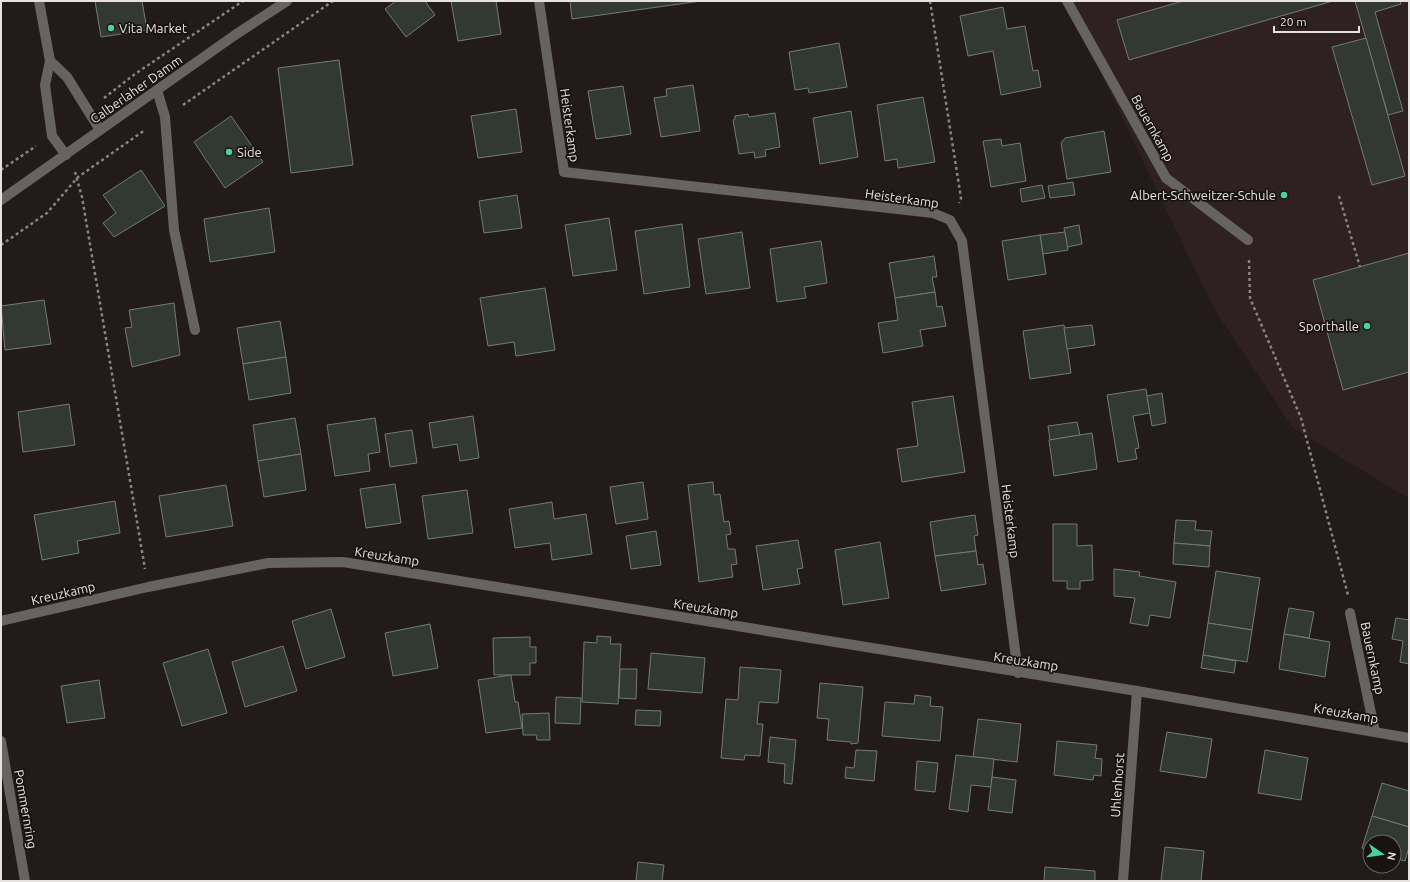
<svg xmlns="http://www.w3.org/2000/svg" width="1410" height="882" viewBox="0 0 1410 882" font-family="Ubuntu,sans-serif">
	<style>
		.built { fill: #2f2121 }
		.building { fill: #323935; stroke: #737b77 }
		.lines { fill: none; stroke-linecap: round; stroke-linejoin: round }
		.path { stroke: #898382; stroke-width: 2.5; stroke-dasharray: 3 3; stroke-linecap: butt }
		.minor { stroke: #676362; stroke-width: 10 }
		.poi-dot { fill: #45d49e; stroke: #181211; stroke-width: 1.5 }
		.labels { text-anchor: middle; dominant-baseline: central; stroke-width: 3.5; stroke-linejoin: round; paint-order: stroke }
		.poi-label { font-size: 13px; fill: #e7e2e1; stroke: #181211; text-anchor: start }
		.street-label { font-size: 13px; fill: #e7e2e1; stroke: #181211 }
	</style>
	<rect width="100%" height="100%" fill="#221b1a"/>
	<path class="built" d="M1070,1H1409V496L1406,497L1293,428L1213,307L1106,84Z"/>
	<g class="building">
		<path d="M95,1H142L147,30L101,37Z"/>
		<path d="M396,1H425L435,15L406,37L385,9Z"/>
		<path d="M451,1H496L501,34L458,41Z"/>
		<path d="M570,1H701L572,19Z"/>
		<path d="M1183,1H1333L1129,60L1117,20Z"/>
		<path d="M1355,1H1400L1401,4L1375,12L1403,111L1388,115Z"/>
		<path d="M1003,7L1007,29L1025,26L1033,71L1038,70L1041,87L1001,95L993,51L968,56L960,16Z"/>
		<path d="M1366,38L1405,176L1372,185L1332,47Z"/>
		<path d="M839,43L847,87L809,93L808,88L795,90L789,52Z"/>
		<path d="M339,60L353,165L291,173L278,68Z"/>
		<path d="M693,85L700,131L661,137L654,98L667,96L666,89Z"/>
		<path d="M623,86L631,134L596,139L588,91Z"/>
		<path d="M923,97L935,162L898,168L897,159L885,161L877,105Z"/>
		<path d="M516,109L522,152L478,158L471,116Z"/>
		<path d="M851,111L858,157L820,164L813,118Z"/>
		<path d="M775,113L780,147L765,150L766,156L755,158L754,152L739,154L733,120L735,119V116L748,114L749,117Z"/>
		<path d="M231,116L263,162L225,188L194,142Z"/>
		<path d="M1104,131L1111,172L1067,179L1061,143L1065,138Z"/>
		<path d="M1001,139L1002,146L1020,143L1026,181L991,187L983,141Z"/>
		<path d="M141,170L165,206L114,237L103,223L116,213L103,195Z"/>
		<path d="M1073,182L1075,195L1050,198L1048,186Z"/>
		<path d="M1042,185L1045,198L1022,202L1020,189Z"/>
		<path d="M517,195L522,228L484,233L479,201Z"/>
		<path d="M269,208L275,252L210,262L204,219Z"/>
		<path d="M609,218L617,270L573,276L565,225Z"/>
		<path d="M682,224L690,287L644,294L635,231Z"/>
		<path d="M1079,225L1082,244L1067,247L1064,228Z"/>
		<path d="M742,232L750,288L706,294L698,239Z"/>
		<path d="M1065,232L1068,250L1043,254L1040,235Z"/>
		<path d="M1040,235L1046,274L1008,280L1002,241Z"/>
		<path d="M821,241L827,283L804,287L806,298L777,302L770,249Z"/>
		<path d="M1409,253V372L1343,390L1313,280Z"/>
		<path d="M934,256L937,277H932L935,292L895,298L889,263Z"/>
		<path d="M545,288L555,350L516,356L514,342L488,346L480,298Z"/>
		<path d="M935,292L937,307L942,306L946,326L920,330L923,346L883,353L878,323L898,320L895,298Z"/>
		<path d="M44,300L51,344L5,350L1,306Z"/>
		<path d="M174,303L180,355L132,367L125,328L132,327L129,310Z"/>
		<path d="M280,321L286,357L243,364L237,328Z"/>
		<path d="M1064,325L1071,373L1030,379L1023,331Z"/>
		<path d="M1092,325L1095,345L1067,349L1064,328Z"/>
		<path d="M286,357L291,393L249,400L243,364Z"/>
		<path d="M1146,389L1150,413L1133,416L1139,448L1135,449L1137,459L1118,462L1107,395Z"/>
		<path d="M1162,393L1166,423L1152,426L1147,396Z"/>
		<path d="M953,396L965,472L902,482L897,449L918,446L912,402Z"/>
		<path d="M69,404L75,445L23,452L18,412Z"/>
		<path d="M473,416L479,458L460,461L457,444L433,448L429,423Z"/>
		<path d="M295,418L301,454L258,461L253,425Z"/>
		<path d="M375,418L380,452L368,454L370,471L335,476L327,425Z"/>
		<path d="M1077,422L1080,435L1050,440L1048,426Z"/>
		<path d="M412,430L417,463L390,467L385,434Z"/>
		<path d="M1092,433L1097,469L1054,476L1049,440Z"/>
		<path d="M301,454L306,490L264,497L258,461Z"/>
		<path d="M643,482L648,519L616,524L610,487Z"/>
		<path d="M713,482L714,495L720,494L724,522L729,521L731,534L726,535L728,549H735L737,564L731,565L733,577L699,582L688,485Z"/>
		<path d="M395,484L401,523L366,528L360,489Z"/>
		<path d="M226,485L233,526L166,537L159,496Z"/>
		<path d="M467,490L473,533L428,539L422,496Z"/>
		<path d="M115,501L120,533L77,541L79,553L42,560L34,515Z"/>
		<path d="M552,502L554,519L586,514L592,554L552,560L550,543L515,548L509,509Z"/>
		<path d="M975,515L978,535L974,536L976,551L935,556L930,522Z"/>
		<path d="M1176,520L1196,521L1195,530L1212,531L1210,546L1174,543Z"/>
		<path d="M1053,524H1077V546L1092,545L1093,580L1080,581V589H1067V581H1053Z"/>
		<path d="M656,531L661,565L631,569L626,536Z"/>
		<path d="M798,540L803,568L797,569L800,584L763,590L756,546Z"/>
		<path d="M880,542L889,598L843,605L835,550Z"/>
		<path d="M1174,543L1210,546L1209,567L1173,564Z"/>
		<path d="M976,551L978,565L983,564L986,584L941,591L935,556Z"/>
		<path d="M1114,569L1140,572L1139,576L1176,582L1170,618L1150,615L1148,626L1130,623L1135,598L1114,596Z"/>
		<path d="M1216,571L1260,578L1252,630L1208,623Z"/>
		<path d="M1289,608L1314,612L1309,638L1284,634Z"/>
		<path d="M331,609L345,657L306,669L292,621Z"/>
		<path d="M1396,618L1409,620V664L1400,662L1403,641L1392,639Z"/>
		<path d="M1208,623L1252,630L1247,662L1203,655Z"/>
		<path d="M430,624L438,668L393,676L385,633Z"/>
		<path d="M1284,634L1330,642L1325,677L1279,669Z"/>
		<path d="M597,636L611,637L610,644H621L618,704L582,702L584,642L597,643Z"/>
		<path d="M530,637V647H536V663H530V675H494L493,638Z"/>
		<path d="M283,646L297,691L245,707L232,662Z"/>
		<path d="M208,649L227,713L182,726L163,663Z"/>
		<path d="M651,653L705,658L702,693L648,689Z"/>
		<path d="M1203,655L1236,661L1234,673L1201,668Z"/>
		<path d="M740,667L781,670L778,703L759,702L757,724H763L760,756L745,755L744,760L721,758L726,699L738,700Z"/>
		<path d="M620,669H637L636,699L619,698Z"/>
		<path d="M511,675L515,702H518L522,728L486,733L478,680Z"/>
		<path d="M99,680L105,718L67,723L61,686Z"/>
		<path d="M820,683L863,687L858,743L851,744V742L827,740L829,719L817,718Z"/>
		<path d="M915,695L931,697L930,706L943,707L940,741L882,736L885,702L914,704Z"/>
		<path d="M556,697L581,698L580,724L555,723Z"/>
		<path d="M636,710L661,711L660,726L635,725Z"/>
		<path d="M549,713L550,740H537L536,735H523L522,714Z"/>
		<path d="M978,719L1021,724L1017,762L973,757Z"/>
		<path d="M1167,732L1212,739L1206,778L1160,771Z"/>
		<path d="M770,737L796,740L792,784L784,783L785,764L768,762Z"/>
		<path d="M1057,741L1097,745L1095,758L1102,759L1101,776L1094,775L1093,780L1054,775Z"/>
		<path d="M856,750L877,751L874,781L845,778L846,767L854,768Z"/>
		<path d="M1265,750L1308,758L1301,800L1258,793Z"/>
		<path d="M956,755L994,759L991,787L971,785L968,812L949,809Z"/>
		<path d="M917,761L938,763L935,792L915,790Z"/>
		<path d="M992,777L1016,780L1012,813L988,810Z"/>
		<path d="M1382,783L1409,791V827L1372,816Z"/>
		<path d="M1372,816L1409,827V847L1405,861L1394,858V842H1370V851L1362,848Z"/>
		<path d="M1165,847L1204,851L1201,881H1161Z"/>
		<path d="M638,862L664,865L662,881H636Z"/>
		<path d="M1045,867L1095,871V881H1044Z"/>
	</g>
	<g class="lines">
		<g class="path">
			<path d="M930,1L961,198L959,203"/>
			<path d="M104,98L135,74L243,1"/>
			<path d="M183,105L333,1"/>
			<path d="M1,170L36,146"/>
			<path d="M75,172L82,197L145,569"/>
			<path d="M1339,196L1360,267"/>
			<path d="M1,245L47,213L78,177L145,130"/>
			<path d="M1249,260L1250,298L1301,418L1348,595"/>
		</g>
		<g class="minor">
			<path d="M39,1L50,61L45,85L52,136L66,155"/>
			<path d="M539,1L564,172L933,213L950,220L962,241L1018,673"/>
			<path d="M1067,1L1166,178L1248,240"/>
			<path d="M50,61L67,77L100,130"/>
			<path d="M157,90L165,117L174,230L195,330"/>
			<path d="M1,200L235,35L287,1"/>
			<path d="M1350,613L1375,732"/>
			<path d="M1,621L148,587L268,563L343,562L1137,691L1409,738"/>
			<path d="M1,741L25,881"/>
			<path d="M1123,881L1137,691"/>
		</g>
	</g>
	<g class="poi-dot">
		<circle cx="111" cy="28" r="4"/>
		<circle cx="229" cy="152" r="4"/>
		<circle cx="1284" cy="195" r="4"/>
		<circle cx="1367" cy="326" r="4"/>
	</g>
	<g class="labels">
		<g class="poi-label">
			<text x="119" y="28">Vita Market</text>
			<text x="237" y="152">Side</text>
			<text x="1276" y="195" text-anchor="end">Albert-Schweitzer-Schule</text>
			<text x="1359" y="326" text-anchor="end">Sporthalle</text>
		</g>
		<g class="street-label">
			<text transform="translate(136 89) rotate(-35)">Calberlaher Damm</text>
			<text transform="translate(570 125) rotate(82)">Heisterkamp</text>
			<text transform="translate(1153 128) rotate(61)">Bauernkamp</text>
			<text transform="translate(902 198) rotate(8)">Heisterkamp</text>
			<text transform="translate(1011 521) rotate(83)">Heisterkamp</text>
			<text transform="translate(387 556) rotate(9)">Kreuzkamp</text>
			<text transform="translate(63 593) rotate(-13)">Kreuzkamp</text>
			<text transform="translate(706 608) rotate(9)">Kreuzkamp</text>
			<text transform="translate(1373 658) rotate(78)">Bauernkamp</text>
			<text transform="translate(1026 661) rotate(9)">Kreuzkamp</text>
			<text transform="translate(1346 713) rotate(10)">Kreuzkamp</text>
			<text transform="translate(1117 785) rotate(-86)">Uhlenhorst</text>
			<text transform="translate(26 809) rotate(80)">Pommernring</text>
		</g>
	</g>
	<rect width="1410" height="882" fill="none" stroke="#e7e2e1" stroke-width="4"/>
	<g transform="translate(1382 854) rotate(103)"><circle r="19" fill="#181211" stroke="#6b6564"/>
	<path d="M0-3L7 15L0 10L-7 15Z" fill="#45d49e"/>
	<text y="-6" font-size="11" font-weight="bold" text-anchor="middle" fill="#e7e2e1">N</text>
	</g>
	<path d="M1274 26v6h85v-6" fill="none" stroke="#e7e2e1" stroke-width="2"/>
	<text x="1280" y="26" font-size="12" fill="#e7e2e1" stroke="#181211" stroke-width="3" paint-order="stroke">20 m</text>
</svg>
